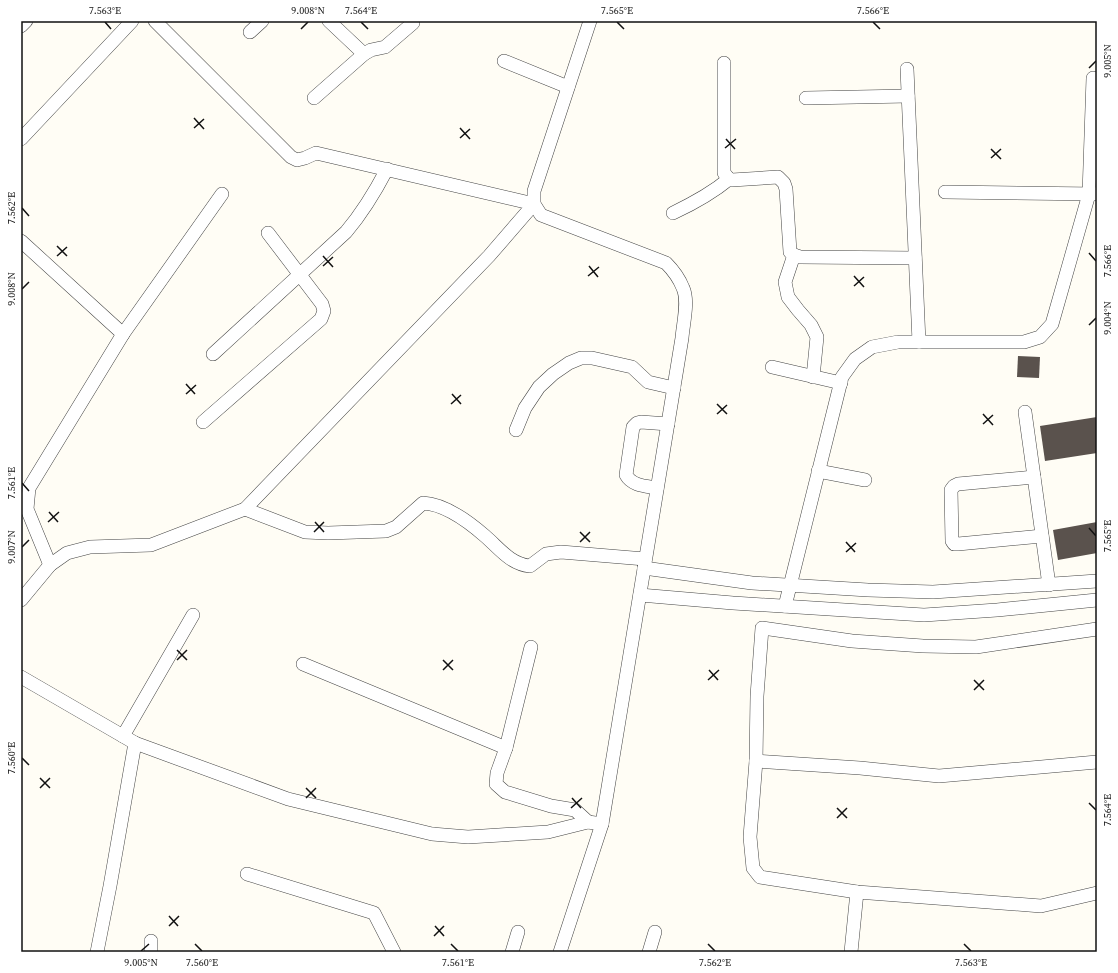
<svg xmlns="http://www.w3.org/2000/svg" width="1118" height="973" viewBox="0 0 1118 973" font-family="'Source Serif 4',serif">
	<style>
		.building { fill: #5a524d }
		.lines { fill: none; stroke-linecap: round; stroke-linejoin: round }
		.minor-casing { stroke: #444; stroke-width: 14 }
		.minor { stroke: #fff; stroke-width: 13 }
		.ticks { fill: none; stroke: #111; stroke-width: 1.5 }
		.neatline { fill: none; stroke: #111; stroke-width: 1.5 }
		.ticks-label { font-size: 10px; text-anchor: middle; fill: #111 }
	</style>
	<rect width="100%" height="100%" fill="#fffdf5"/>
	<g class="building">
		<path d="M1018,356L1040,357L1039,378L1017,377Z"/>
		<path d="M1097,417V453L1045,461L1040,426Z"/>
		<path d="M1097,522V553L1058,560L1053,530Z"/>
	</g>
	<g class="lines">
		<g class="minor-casing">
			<g id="minor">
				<path d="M329,21L364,54"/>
				<path d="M21,26L26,21"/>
				<path d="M250,32L262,21"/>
				<path d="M504,61L568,87"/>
				<path d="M724,63V173L729,179L732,180L778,177L784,183L786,189L790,252L794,255L800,257L915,258"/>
				<path d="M907,69L919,342"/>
				<path d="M314,98L364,54L371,50L385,47L413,23"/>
				<path d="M806,98L908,96"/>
				<path d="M21,139L132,21"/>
				<path d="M945,192L1096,194"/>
				<path d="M673,213C694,203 711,194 729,179"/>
				<path d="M21,241L123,334"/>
				<path d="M794,255L785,282L788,297L798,310L811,325L817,337L813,377"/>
				<path d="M213,354L346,232C363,212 375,192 387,169"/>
				<path d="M772,367L841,383"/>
				<path d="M1025,412L1049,585"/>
				<path d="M203,422L321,319L324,311L322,304L268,233"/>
				<path d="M516,430L525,408L539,387L553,374L569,363L581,358H592L632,367L648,382L674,388"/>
				<path d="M818,471L865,480"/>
				<path d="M1034,477L958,484L954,486L951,490L952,541L954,544H958L1042,536"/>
				<path d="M657,488C646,486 632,486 626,475L633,427L637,423L641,422L668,424"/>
				<path d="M245,509L305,532L328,533L386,531L396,527L423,503C444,504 469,522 485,536C499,548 510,564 530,566L546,554L561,552L645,559"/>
				<path d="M50,565L27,509L29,488L123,334L222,194"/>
				<path d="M644,568L752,583L868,590L933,592L1097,581"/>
				<path d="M640,595L733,603L924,615L997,610L1097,600"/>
				<path d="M21,600L50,565L67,553L90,547L151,545L245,509L489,256L534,204L316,153L305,158L297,160L291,157L155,21"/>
				<path d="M785,606L842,377L855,359L872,347L898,342H1024L1040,337L1052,324L1089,194L1093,78"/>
				<path d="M1097,629L976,647L923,646L852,641L762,628L757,696L756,761L750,837L753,868L760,877L857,892L1041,906L1097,893"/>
				<path d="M531,647L506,748L497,773L496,784L505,792L551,806L575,810L588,822"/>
				<path d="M303,664L506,748"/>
				<path d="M21,677L135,743L288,799L432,834L468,837L548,832L588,822L602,824"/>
				<path d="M123,736L193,615"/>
				<path d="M756,761L860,768L939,776L1097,762"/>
				<path d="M247,874L374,913L394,952"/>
				<path d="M97,952L110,886L135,743"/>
				<path d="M151,952V941"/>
				<path d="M512,952L518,932"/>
				<path d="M560,952L602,824L682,338C683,324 689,301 683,288C679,278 673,270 666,263L541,215L534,204V191L590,21"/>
				<path d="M649,952L655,932"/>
				<path d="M851,952L857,892"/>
			</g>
		</g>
		<use href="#minor" class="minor"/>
	</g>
	<path class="ticks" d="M105,22L111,29M361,22L368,29M617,22L624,29M873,22L880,29M301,29L308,22M1089,68L1096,61M194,118L204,129M194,128L204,119M460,128L470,139M460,138L470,129M726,139L735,149M725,148L736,139M991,149L1001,159M991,158L1001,149M22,208L29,216M57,246L67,256M1089,253L1096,261M57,256L67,247M323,256L333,267M323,266L333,257M589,266L598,277M588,276L599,267M854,276L864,287M854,286L864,277M22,289L29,282M1089,325L1096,318M186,384L195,394M186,394L196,385M452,394L461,404M451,404L461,395M717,404L727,414M717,414L727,405M983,414L993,425M983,424L993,415M22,483L29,491M49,512L58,522M48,522L59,512M315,522L324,532M1089,528L1096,536M314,532L324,522M580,532L590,542M580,542L590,532M846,542L855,552M22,547L29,540M846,552L856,543M177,650L187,660M177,660L187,650M443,660L453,670M443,670L453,660M709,670L718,680M708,680L719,670M974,680L984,690M974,690L984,680M22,758L29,765M40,778L50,788M40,788L50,778M306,788L316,798M306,798L316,788M572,798L581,808M1089,803L1096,810M571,808L582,798M837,808L847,818M837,818L847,808M169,916L178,926M169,926L179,916M435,926L444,936M434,936L444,926M195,944L202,951M451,944L458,951M708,944L715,951M964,944L971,951M141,951L149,944"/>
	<rect width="1118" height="973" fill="none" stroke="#ffffff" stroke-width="44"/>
	<rect x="22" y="22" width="1074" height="929" class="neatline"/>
	<g class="ticks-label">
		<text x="105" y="14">7.563°E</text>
		<text x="308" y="14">9.008°N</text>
		<text x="361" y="14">7.564°E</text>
		<text x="617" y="14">7.565°E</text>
		<text x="873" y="14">7.566°E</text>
		<text transform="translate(1107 61) rotate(-90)" y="4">9.005°N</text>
		<text transform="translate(11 208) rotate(-90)" y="4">7.562°E</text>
		<text transform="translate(1107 261) rotate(-90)" y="4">7.566°E</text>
		<text transform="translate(11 289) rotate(-90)" y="4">9.008°N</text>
		<text transform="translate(1107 318) rotate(-90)" y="4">9.004°N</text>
		<text transform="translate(11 483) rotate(-90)" y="4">7.561°E</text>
		<text transform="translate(1107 536) rotate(-90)" y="4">7.565°E</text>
		<text transform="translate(11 547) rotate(-90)" y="4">9.007°N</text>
		<text transform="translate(11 758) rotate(-90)" y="4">7.560°E</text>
		<text transform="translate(1107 810) rotate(-90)" y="4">7.564°E</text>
		<text x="141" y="966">9.005°N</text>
		<text x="202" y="966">7.560°E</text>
		<text x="458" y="966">7.561°E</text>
		<text x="715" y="966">7.562°E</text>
		<text x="971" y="966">7.563°E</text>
	</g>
</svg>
